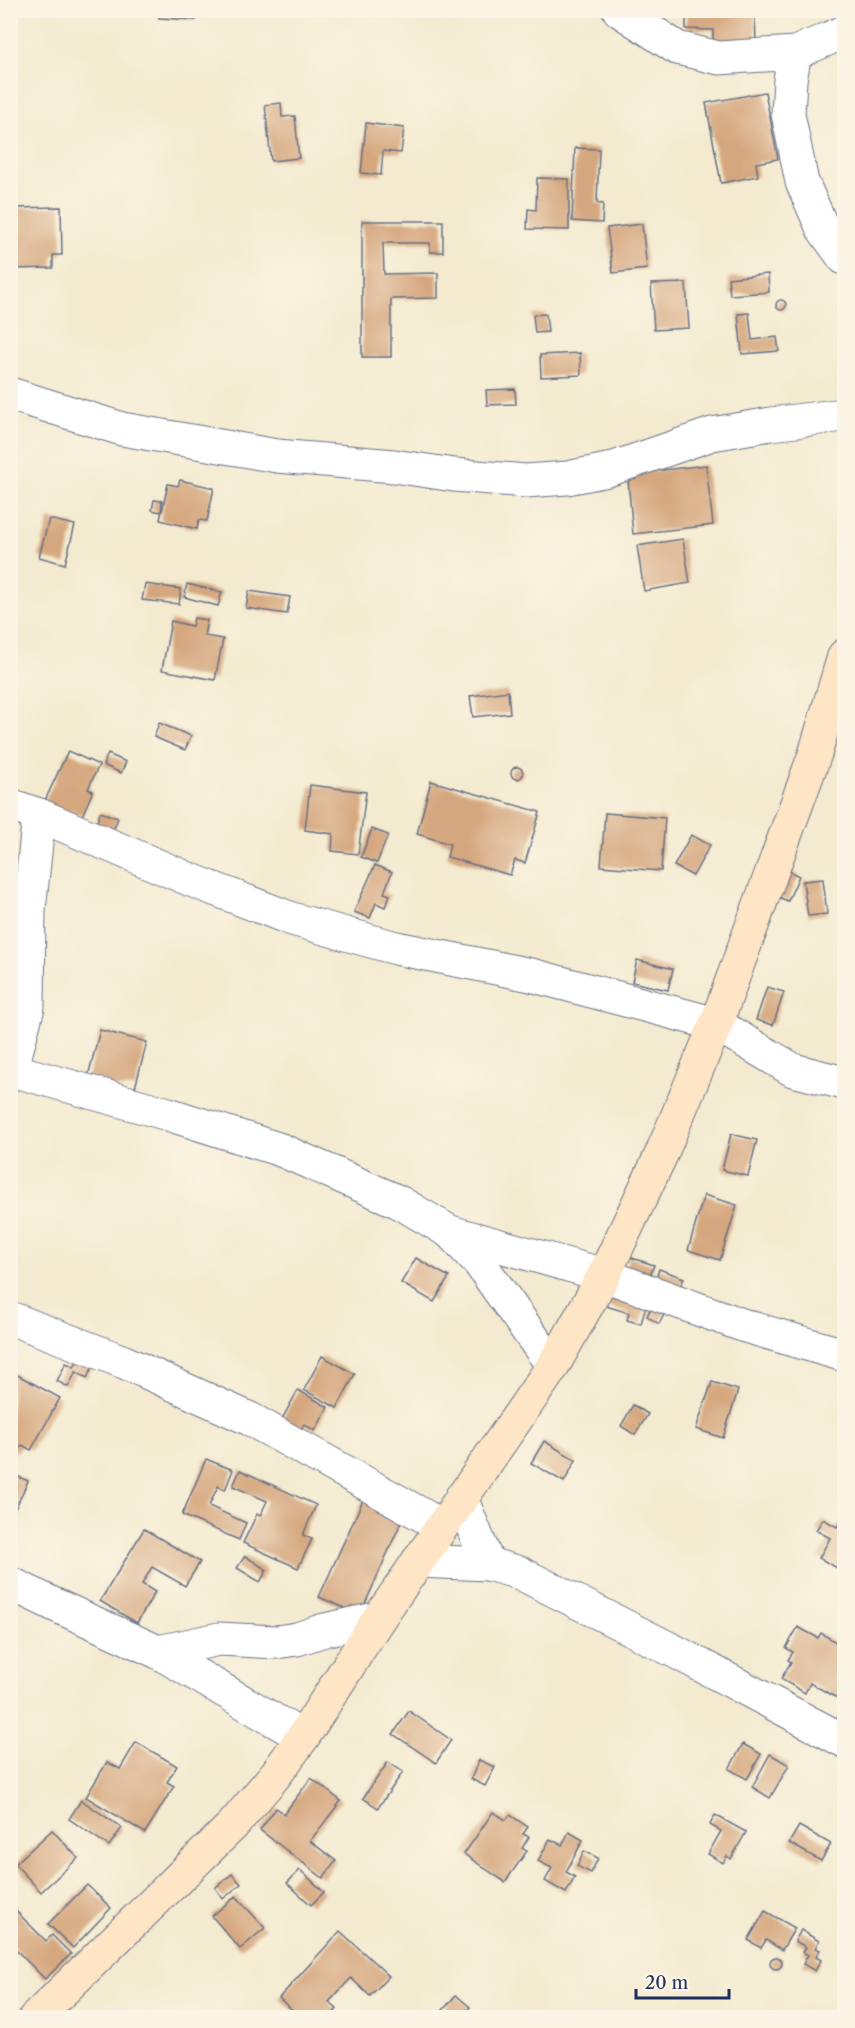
<svg xmlns="http://www.w3.org/2000/svg" width="855" height="2028" viewBox="0 0 855 2028" font-family="'Libre Caslon Text',serif">
	<style>
		.building { fill: #d5a77f }
		.lines { fill: none; stroke-linecap: round; stroke-linejoin: round }
		.street-casing { stroke: #677086; stroke-width: 35 }
		.secondary-casing { stroke: #677086; stroke-width: 35 }
		.street { stroke: #fff; stroke-width: 33 }
		.secondary { stroke: #fde5c5; stroke-width: 33 }
	</style>
	<rect width="100%" height="100%" fill="#fcf5e5"/>
	<filter id="ink" filterUnits="userSpaceOnUse"><feTurbulence type="fractalNoise" baseFrequency=".0167" numOctaves="2"/><feDisplacementMap in="SourceGraphic" scale="12" xChannelSelector="R" yChannelSelector="G"/><feConvolveMatrix kernelMatrix="1 2 1 2 8 2 1 2 1" color-interpolation-filters="sRGB"/></filter>
	<filter id="wash" filterUnits="userSpaceOnUse"><feTurbulence type="fractalNoise" baseFrequency=".008" numOctaves="4" result="noise"/><feDisplacementMap in="SourceGraphic" scale="24" xChannelSelector="R" yChannelSelector="G"/><feGaussianBlur stdDeviation="1.35" result="paint"/><feColorMatrix in="noise" values="0 0 0 0 0 0 0 0 0 0 0 0 0 0 0 0 0 1.4 0 .05"/><feComposite in="paint" operator="in"/></filter>
	<g filter="url(#wash)">
		<rect width="100%" height="100%" fill="#f3eacf"/>
		<g id="blocks">
			<g class="building">
				<path d="M160,10H196V20L159,18Z"/>
				<path d="M686,10H755L756,46L713,47V30L686,29Z"/>
				<path d="M765,92L778,159L756,163L758,176L721,183L706,103Z"/>
				<path d="M281,103L282,117L295,116L299,158L271,161L265,105Z"/>
				<path d="M366,123L404,128L401,153L383,151L381,175L361,173Z"/>
				<path d="M575,148L599,149L597,203L603,204L602,223L572,221Z"/>
				<path d="M537,178L569,179V230L527,229L528,209L536,210Z"/>
				<path d="M61,207L62,255H53V268L10,269V208Z"/>
				<path d="M362,221H443V252H430V243H383L384,274L438,273V298L391,299V357H362Z"/>
				<path d="M642,224L647,269L613,273L607,228Z"/>
				<path d="M768,274L769,292L730,295L728,278Z"/>
				<path d="M686,283L689,328L654,330L651,284Z"/>
				<circle cx="781" cy="305" r="5"/>
				<path d="M749,313L752,340L777,337L779,351L742,354L738,314Z"/>
				<path d="M546,314L548,332L535,333L533,315Z"/>
				<path d="M580,353L581,375L541,377L540,355Z"/>
				<path d="M515,389L516,404L487,405L486,390Z"/>
				<path d="M706,465L713,525L633,534L628,480L636,479L634,466L654,471Z"/>
				<path d="M180,480L214,488L207,521L199,520L197,529L160,520L168,484L178,486Z"/>
				<path d="M154,500L162,501L161,512L152,510Z"/>
				<path d="M49,519L75,525L65,564L39,557Z"/>
				<path d="M683,539L690,583L644,591L637,546Z"/>
				<path d="M145,584L181,589L179,604L142,600Z"/>
				<path d="M187,584L222,592L218,606L184,597Z"/>
				<path d="M249,591L290,597L287,614L246,608Z"/>
				<path d="M194,618L207,620L204,636L223,639L215,680L162,670L171,621L192,626Z"/>
				<path d="M508,691L510,713L473,717L470,696Z"/>
				<path d="M159,723L191,736L185,750L154,737Z"/>
				<path d="M68,751L99,765L88,789L93,791L82,816L70,810L66,818L42,807Z"/>
				<path d="M108,754L126,762L121,773L103,765Z"/>
				<circle cx="517" cy="773" r="6"/>
				<path d="M431,781L540,812L525,863L515,860L510,875L447,857L450,844L417,834Z"/>
				<path d="M310,785L366,792L358,854L332,851L333,834L305,830Z"/>
				<path d="M100,812L118,818L113,831L96,825Z"/>
				<path d="M605,813L665,818L661,871L601,866Z"/>
				<path d="M372,829L388,835L377,863L361,857Z"/>
				<path d="M691,835L710,845L693,876L674,866Z"/>
				<path d="M375,865L392,872L384,893L390,895L385,907L376,903L370,918L354,912Z"/>
				<path d="M785,869L799,876L788,901L773,895Z"/>
				<path d="M823,879L827,914L808,916L803,881Z"/>
				<path d="M637,960L673,969L668,990L632,982Z"/>
				<path d="M767,987L784,992L773,1025L756,1020Z"/>
				<path d="M100,1030L147,1042L135,1088H85Z"/>
				<path d="M731,1134L757,1140L748,1176L722,1170Z"/>
				<path d="M704,1195L737,1205L720,1260L688,1250Z"/>
				<path d="M629,1257L654,1265L649,1278L624,1271Z"/>
				<path d="M416,1258L449,1277L434,1302L401,1283Z"/>
				<path d="M659,1269L684,1278L679,1290L655,1282Z"/>
				<path d="M610,1291L647,1301L641,1324L627,1320L629,1313L606,1306Z"/>
				<path d="M653,1304L666,1311L659,1324L647,1316Z"/>
				<path d="M81,1355L95,1362L87,1378L76,1372L68,1387L57,1381L66,1363L74,1367Z"/>
				<path d="M322,1356L355,1374L337,1408L304,1390Z"/>
				<path d="M12,1372L60,1398L31,1450L22,1445L17,1452L10,1449Z"/>
				<path d="M712,1382L738,1390L723,1438L696,1429Z"/>
				<path d="M298,1390L328,1407L315,1431L304,1424L300,1431L281,1421Z"/>
				<path d="M633,1405L648,1414L635,1435L621,1426Z"/>
				<path d="M544,1441L576,1460L564,1482L531,1463Z"/>
				<path d="M206,1459L233,1470L225,1490L218,1486L209,1506L246,1523L239,1540L182,1515Z"/>
				<path d="M240,1470L316,1505L303,1535L312,1539L298,1568L243,1543L257,1514L260,1516L267,1501L233,1486Z"/>
				<path d="M10,1473L28,1481L10,1520Z"/>
				<path d="M363,1500L403,1518L360,1615L319,1597Z"/>
				<path d="M843,1517H844V1572L819,1558L830,1538L816,1530L823,1519L837,1527Z"/>
				<path d="M144,1529L200,1562L185,1586L152,1567L142,1584L155,1592L137,1623L100,1601Z"/>
				<path d="M245,1556L267,1570L260,1582L237,1568Z"/>
				<path d="M798,1627L818,1638L821,1633L844,1647V1685L837,1698L810,1683L805,1693L781,1679L791,1662L788,1660L793,1652L786,1648Z"/>
				<path d="M409,1711L451,1740L436,1763L393,1734Z"/>
				<path d="M136,1742L177,1766L167,1782L174,1786L145,1833L86,1797L107,1762L120,1769Z"/>
				<path d="M743,1744L761,1754L747,1779L729,1769Z"/>
				<path d="M770,1754L789,1765L770,1798L752,1787Z"/>
				<path d="M479,1760L495,1767L485,1786L471,1779Z"/>
				<path d="M388,1762L403,1772L378,1808L363,1798Z"/>
				<path d="M311,1778L341,1801L310,1841L336,1861L323,1878L260,1830L276,1808L284,1814Z"/>
				<path d="M81,1800L122,1828L109,1846L69,1819Z"/>
				<path d="M493,1812L506,1820L510,1815L528,1827L523,1834L529,1837L522,1848L527,1851L505,1882L464,1854Z"/>
				<path d="M715,1815L746,1832L731,1859L727,1856L723,1863L708,1854L721,1831L710,1825Z"/>
				<path d="M799,1826L831,1844L821,1861L789,1843Z"/>
				<path d="M52,1830L78,1858L41,1892L15,1864Z"/>
				<path d="M569,1832L583,1840L566,1872L575,1877L566,1893L545,1881L552,1868L538,1861L550,1839L562,1845Z"/>
				<path d="M584,1851L598,1858L591,1873L577,1866Z"/>
				<path d="M300,1870L324,1892L311,1905L287,1883Z"/>
				<path d="M232,1874L241,1884L223,1899L215,1888Z"/>
				<path d="M87,1885L111,1908L73,1948L48,1924Z"/>
				<path d="M236,1896L265,1928L240,1949L212,1916Z"/>
				<path d="M10,1905L46,1941L52,1935L71,1954L45,1979L10,1944Z"/>
				<path d="M765,1911L795,1928L782,1950L766,1940L761,1948L748,1940Z"/>
				<path d="M801,1930L819,1941L815,1948L820,1950L816,1957L821,1960L815,1971L803,1964L808,1955L803,1952L806,1947L795,1941Z"/>
				<path d="M340,1931L389,1976L370,1996L351,1978L329,2002L337,2009L329,2018H301L279,1998Z"/>
				<circle cx="776" cy="1963" r="6"/>
				<path d="M456,1995L470,2007L461,2018H451L443,2010Z"/>
			</g>
		</g>
	</g>
	<g filter="url(#ink)">
		<use href="#blocks" fill-opacity="0" stroke="#677086" stroke-width="1.5"/>
		<g class="lines">
			<g class="street-casing">
				<g id="street">
					<path d="M619,10L677,48L719,58L795,53L844,32"/>
					<path d="M795,53L790,80L788,114L802,182L823,229L844,258"/>
					<path d="M10,394L122,429L277,456L394,466L454,475L526,481L567,478L608,470L712,434L771,424L844,415"/>
					<path d="M10,805L39,815L191,880L292,919L396,948L531,975L716,1024L793,1070L844,1083"/>
					<path d="M12,1070L168,1114L281,1150L399,1202L450,1232L481,1265L553,1366"/>
					<path d="M10,1075L28,1007L29,910L39,815"/>
					<path d="M450,1232L604,1275L745,1326L844,1355"/>
					<path d="M10,1318L124,1362L250,1419L442,1526"/>
					<path d="M461,1498L488,1564"/>
					<path d="M418,1561L488,1564L520,1573L676,1652L844,1741"/>
					<path d="M10,1583L55,1605L158,1652L303,1737"/>
					<path d="M158,1652L219,1639L276,1642L297,1639L324,1630L379,1618"/>
				</g>
			</g>
			<g class="secondary-casing">
				<path id="secondary" d="M35,2018L233,1825L276,1774L303,1737L379,1618L553,1366L604,1275L661,1155L716,1024L815,754L844,656"/>
			</g>
			<use href="#street" class="street"/>
			<use href="#secondary" class="secondary"/>
		</g>
	</g>
	<rect width="855" height="2028" fill="none" stroke="#fcf5e5" stroke-width="36"/>
	<path d="M636 1989v9h93v-9" fill="none" stroke="#1b2f5e" stroke-width="3"/>
	<text x="645" y="1989" font-size="18" fill="#1b2f5e" stroke="#fcf5e5" stroke-width="4.5" paint-order="stroke">20 m</text>
</svg>
